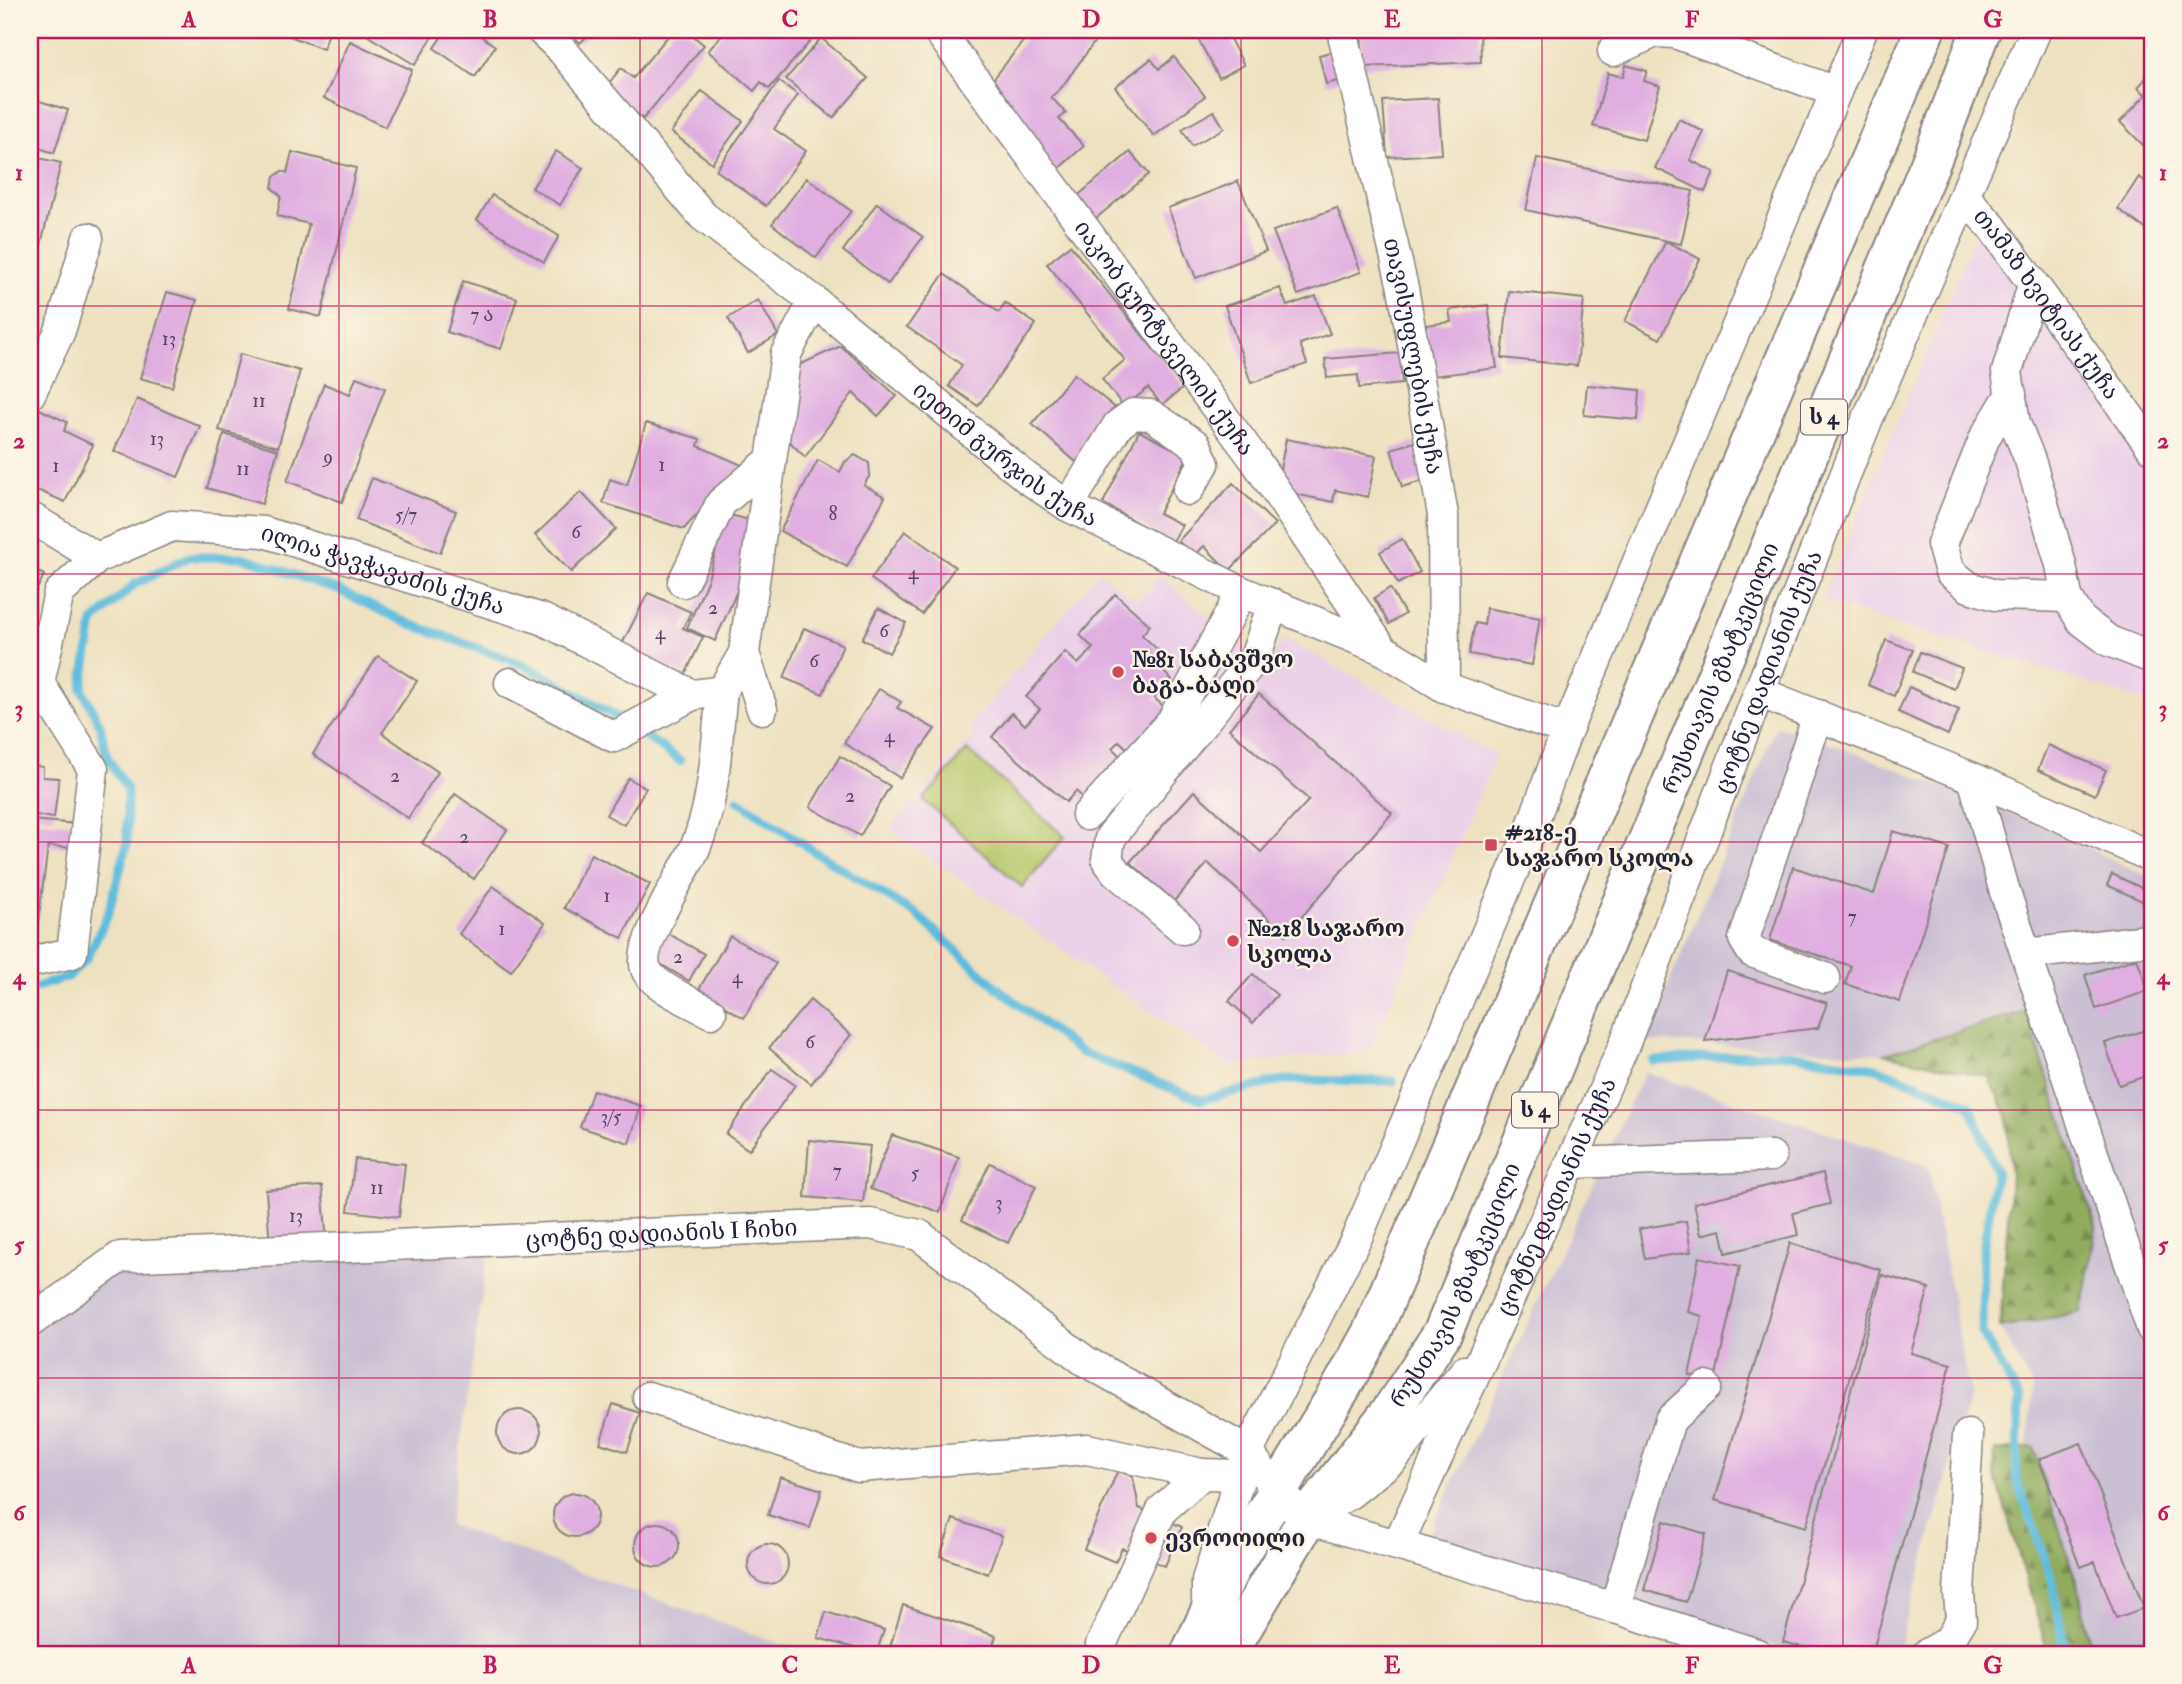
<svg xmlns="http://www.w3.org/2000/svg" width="2182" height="1684" viewBox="0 0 2182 1684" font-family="'IM FELL Double Pica','Noto Serif Georgian',serif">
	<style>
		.built { fill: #ecd1e9 }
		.industrial { fill: #cbbfd4 }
		.grass { fill: #b6c669; stroke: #6c7452; stroke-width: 2 }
		.forest { fill: url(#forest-firs); stroke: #59664c; stroke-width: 2 }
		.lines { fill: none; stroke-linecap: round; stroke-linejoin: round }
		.stream { stroke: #5dbcdc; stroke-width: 9 }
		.building { fill: #e0aee1 }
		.minor-casing { stroke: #88827e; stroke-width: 33 }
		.highway-casing { stroke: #88827e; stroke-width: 42 }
		.minor { stroke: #fff; stroke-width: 30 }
		.highway { stroke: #fff; stroke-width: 38 }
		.grid { fill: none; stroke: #c2185b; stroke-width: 2; stroke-opacity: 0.55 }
		.poi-dot { fill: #d1495b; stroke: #fcf5e5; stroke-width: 2.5 }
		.labels { text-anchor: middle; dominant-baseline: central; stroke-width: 5; stroke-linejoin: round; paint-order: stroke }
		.number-label { font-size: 19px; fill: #524564 }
		.shield { fill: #fcf5e5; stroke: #63616e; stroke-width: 2 }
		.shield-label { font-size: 21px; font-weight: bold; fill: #22223b }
		.street-label { font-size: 23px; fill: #22223b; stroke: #fcf5e5 }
		.poi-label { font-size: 23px; font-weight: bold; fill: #22223b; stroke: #fcf5e5; text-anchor: start }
		.neatline { fill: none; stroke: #c2185b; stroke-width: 2.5 }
		.grid-label { font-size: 23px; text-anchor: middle; font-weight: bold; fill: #c2185b }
	</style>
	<defs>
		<pattern id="forest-firs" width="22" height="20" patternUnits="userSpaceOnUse" patternTransform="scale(1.75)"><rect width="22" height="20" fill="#90ab5d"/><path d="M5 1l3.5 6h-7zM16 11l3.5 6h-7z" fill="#758b4e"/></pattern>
	</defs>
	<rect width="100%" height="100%" fill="#fcf5e5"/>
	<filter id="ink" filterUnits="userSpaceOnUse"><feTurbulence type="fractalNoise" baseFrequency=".0143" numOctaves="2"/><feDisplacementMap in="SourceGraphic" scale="14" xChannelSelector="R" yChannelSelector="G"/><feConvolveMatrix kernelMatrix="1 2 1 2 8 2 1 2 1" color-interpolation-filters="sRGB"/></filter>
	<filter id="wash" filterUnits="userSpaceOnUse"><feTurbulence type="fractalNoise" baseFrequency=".00686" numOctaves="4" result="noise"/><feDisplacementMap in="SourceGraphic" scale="28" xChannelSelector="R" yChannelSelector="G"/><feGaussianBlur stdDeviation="1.57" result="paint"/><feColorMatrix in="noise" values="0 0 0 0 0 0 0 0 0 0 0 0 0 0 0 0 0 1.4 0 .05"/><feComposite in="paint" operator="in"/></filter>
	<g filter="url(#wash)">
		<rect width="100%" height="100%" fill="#eee1c1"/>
		<g class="built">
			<path d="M1977,231L2152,461V703L1822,601Z"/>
			<path d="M1099,572L1137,601L1161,576L1262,665L1286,639L1496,755L1370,1051L1228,1065L889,829L974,735L968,728Z"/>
		</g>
		<g class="industrial">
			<path d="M1776,727L1807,734L2050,829L2152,879V1654H2077L2025,1469L2033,1387L2000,1328L2081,1311L2026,1012L1885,1054L1645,1041Z"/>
			<path d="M1645,1072L1928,1166L1970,1396L1897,1654H1799L1427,1538Z"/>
			<path d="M488,1252L449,1525L809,1654H30V1335L126,1261Z"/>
		</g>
		<path class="grass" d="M967,750L1065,837L1022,887L923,800Z"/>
		<g class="forest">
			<path d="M2026,1011L2096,1227L2081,1312L2000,1328L2011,1176L2007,1115L1988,1077L1885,1054Z"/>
			<path d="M2033,1447L2079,1591L2092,1654H2047L2046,1646L1994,1471L1995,1451Z"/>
		</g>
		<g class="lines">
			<g class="stream">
				<path d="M639,731L680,761"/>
				<path d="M738,800L818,854L916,914L1000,990L1080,1052L1201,1100L1283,1080L1393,1081"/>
				<path d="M30,989L68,977L87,958L108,914L127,844V789L107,757L100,725L82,689L93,622L135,584L189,557H243L338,590L405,622L527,666L628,723"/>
				<path d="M1653,1061L1781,1053L1876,1068L1970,1105L1996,1171L1983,1250L1982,1333L2019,1398L2016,1478L2051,1577L2066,1654"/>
			</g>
		</g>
		<g id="blocks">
			<g class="building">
				<path d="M274,30H330L323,49Z"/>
				<path d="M368,30H437L415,65L365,34Z"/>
				<path d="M446,30H473L495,46L475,77L434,48Z"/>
				<path d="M568,30H594L580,43Z"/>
				<path d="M673,30H686L704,45L643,119L605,88L621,68L633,78Z"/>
				<path d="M726,30H820L769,89L761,82L754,91L708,51Z"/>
				<path d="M1032,30H1103L1061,88L1051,97L1066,113L1059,119L1084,146L1056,171L985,90Z"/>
				<path d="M1211,30H1225L1244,65L1219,78L1197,37Z"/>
				<path d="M1361,30H1480L1481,62L1363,67Z"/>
				<path d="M821,38L868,78L833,118L786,79Z"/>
				<path d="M350,41L412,70L385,127L324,98Z"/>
				<path d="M1335,51L1342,80L1326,84L1319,55Z"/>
				<path d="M1174,57L1205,96L1154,136L1115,87L1151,59L1159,69Z"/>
				<path d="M1626,65L1647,71L1644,81L1660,86L1644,140L1593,126L1608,73L1623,77Z"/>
				<path d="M2152,72V154L2120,122L2146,95L2138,87Z"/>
				<path d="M779,81L798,95L774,129L806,151L766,206L716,170Z"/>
				<path d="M702,91L743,121L712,163L671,132Z"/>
				<path d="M30,98L68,110L54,153L30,145Z"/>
				<path d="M1438,98L1442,154L1387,157L1383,101Z"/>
				<path d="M1214,111L1224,128L1192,146L1182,129Z"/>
				<path d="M1679,119L1704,132L1690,160L1714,172L1705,192L1655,168Z"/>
				<path d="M556,151L583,168L560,205L532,188Z"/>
				<path d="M292,152L356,168L321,317L289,309L309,224L277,216L281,196L272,188L274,177L282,171L287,173Z"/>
				<path d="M1130,152L1149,174L1094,220L1075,198Z"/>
				<path d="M30,156L61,163L31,285H30Z"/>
				<path d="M1537,158L1693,191L1681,244L1526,210Z"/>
				<path d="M2139,177L2152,186L2150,232L2118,209Z"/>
				<path d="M807,178L851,211L816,258L772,224Z"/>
				<path d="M1238,181L1266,251L1196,278L1168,208Z"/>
				<path d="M492,195L559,236L544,262L477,220Z"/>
				<path d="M877,203L923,237L888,284L843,251Z"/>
				<path d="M1337,208L1361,272L1298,295L1273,231Z"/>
				<path d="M1666,241L1700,259L1660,339L1625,321Z"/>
				<path d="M1070,245L1184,387L1162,405L1148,388L1124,407L1102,379L1125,360L1047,264Z"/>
				<path d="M944,274L999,312L1005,303L1036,324L978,406L949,386L962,365L907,327Z"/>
				<path d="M463,281L517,298L501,349L447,332Z"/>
				<path d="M1280,288L1287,306L1316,296L1330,334L1300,344L1307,364L1251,383L1225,306Z"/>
				<path d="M1509,291L1584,299L1577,366L1502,358Z"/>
				<path d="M167,292L197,300L172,387L140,378Z"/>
				<path d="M758,300L778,335L748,353L728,318Z"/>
				<path d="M1488,305L1497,368L1433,376L1425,325L1451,322L1449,310Z"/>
				<path d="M841,346L897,396L878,416L853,393L805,457L787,439L799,365Z"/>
				<path d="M1400,353L1402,384L1359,388L1358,375L1327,378L1325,359Z"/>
				<path d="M240,354L300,371L278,447L219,430Z"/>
				<path d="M1074,374L1119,411L1076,462L1032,424Z"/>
				<path d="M356,377L385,388L342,502L287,481L324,384L350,394Z"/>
				<path d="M1587,385L1640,390L1638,420L1584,415Z"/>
				<path d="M137,399L200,426L178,477L114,451Z"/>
				<path d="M35,407L67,422L64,431L93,445L65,502L30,487V419Z"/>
				<path d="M646,423L700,439L698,446L742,465L684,529L603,503L610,479L627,485Z"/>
				<path d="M1139,431L1188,456L1159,513L1182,525L1172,543L1103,503Z"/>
				<path d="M224,434L278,450L262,504L207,488Z"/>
				<path d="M1286,439L1376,456L1368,497L1335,490L1333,502L1276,490Z"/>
				<path d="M1414,442L1425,480L1402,487L1391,449Z"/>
				<path d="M855,455L869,463L870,475L864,485L885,497L847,567L780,531L818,460L840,472L845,462Z"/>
				<path d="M372,478L456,511L440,553L356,520Z"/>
				<path d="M1233,483L1275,524L1229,571L1204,546L1194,556L1178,541Z"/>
				<path d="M581,492L616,529L571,572L535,535Z"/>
				<path d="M726,514L757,522L738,589L715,641L687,628L708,579Z"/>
				<path d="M905,531L955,567L922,614L871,579Z"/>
				<path d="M1402,539L1420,572L1398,584L1380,552Z"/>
				<path d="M30,568L44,575L32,600L30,598Z"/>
				<path d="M1390,588L1405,614L1389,624L1374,598Z"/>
				<path d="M648,593L691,612L683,628L703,637L685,675L620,648Z"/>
				<path d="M1115,594L1150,625L1142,635L1161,653L1153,662L1172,680L1154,698L1168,710L1132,753L1119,741L1112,748L1125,761L1088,803L1076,791L1066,802L992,737L1012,713L1025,725L1040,709L1026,697L1065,652L1078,664L1093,648L1080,635Z"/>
				<path d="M878,608L906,623L889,653L862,639Z"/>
				<path d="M1486,608L1540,618L1532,665L1469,654L1475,623L1484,625Z"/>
				<path d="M804,628L843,645L823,694L784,678Z"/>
				<path d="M1886,640L1913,650L1894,696L1868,685Z"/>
				<path d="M1920,652L1962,668L1954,689L1913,672Z"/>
				<path d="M378,656L417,681L382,733L438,772L408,818L313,754Z"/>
				<path d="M1909,687L1959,710L1948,735L1898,712Z"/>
				<path d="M879,689L901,702L897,708L935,729L900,778L844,743Z"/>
				<path d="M1259,694L1392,813L1286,935L1208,863L1174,901L1130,862L1194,791L1261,852L1309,800L1229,729Z"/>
				<path d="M2048,745L2106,770L2095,795L2038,770Z"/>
				<path d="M840,756L890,786L860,836L810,807Z"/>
				<path d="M30,765L43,767V777L59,778L54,818L30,814Z"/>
				<path d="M628,778L646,788L624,825L606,815Z"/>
				<path d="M455,794L507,830L474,879L422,843Z"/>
				<path d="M30,820L77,824L75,848L48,846L38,923L30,922Z"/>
				<path d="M1893,831L1949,848L1900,1002L1845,984L1851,966L1770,940L1793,867L1874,894Z"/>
				<path d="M591,854L650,884L622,938L564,908Z"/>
				<path d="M2112,874L2152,893V919L2144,915L2149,904L2107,885Z"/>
				<path d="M493,886L545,923L511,971L459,934Z"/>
				<path d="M667,933L704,954L689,981L652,959Z"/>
				<path d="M730,936L776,963L744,1018L698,991Z"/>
				<path d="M2137,958L2148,991L2096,1009L2085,975Z"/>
				<path d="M1727,971L1827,1003L1818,1028L1705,1041Z"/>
				<path d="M1253,974L1277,995L1253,1023L1229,1001Z"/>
				<path d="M810,1000L851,1035L811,1084L769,1048Z"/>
				<path d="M2152,1028V1074L2119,1085L2105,1043Z"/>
				<path d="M772,1069L795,1085L749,1150L726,1134Z"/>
				<path d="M593,1090L641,1106L629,1143L580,1127Z"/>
				<path d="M892,1135L959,1157L940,1212L870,1189Z"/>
				<path d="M809,1140L870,1146L863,1202L805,1197Z"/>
				<path d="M355,1159L405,1164L399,1217L348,1211Z"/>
				<path d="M990,1163L1036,1186L1008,1243L962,1220Z"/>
				<path d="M1823,1173L1830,1204L1793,1213L1798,1235L1726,1253L1721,1230L1701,1235L1694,1203Z"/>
				<path d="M322,1186L327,1242L270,1246L266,1190Z"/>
				<path d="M1686,1221L1691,1252L1645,1259L1639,1229Z"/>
				<path d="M1790,1243L1881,1270L1806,1527L1715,1500Z"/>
				<path d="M1699,1257L1740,1266L1715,1380L1689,1375L1702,1316L1688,1312Z"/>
				<path d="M30,1273L44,1296L30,1304Z"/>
				<path d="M1882,1275L1929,1288L1911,1353L1951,1364L1872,1654H1828L1783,1642Z"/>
				<path d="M613,1404L640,1413L627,1452L600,1443Z"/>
				<circle cx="519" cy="1432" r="22"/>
				<path d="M2081,1443L2144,1608L2116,1618L2095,1562L2080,1567L2039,1459Z"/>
				<path d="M1118,1470L1133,1477L1139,1508L1182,1527L1165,1566L1122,1548L1115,1562L1084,1549Z"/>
				<path d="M780,1477L822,1490L810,1528L768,1515Z"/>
				<circle cx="575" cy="1515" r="22"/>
				<path d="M953,1519L1002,1536L988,1574L940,1556Z"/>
				<path d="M1664,1521L1706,1534L1686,1602L1644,1590Z"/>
				<circle cx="657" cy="1545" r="22"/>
				<circle cx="768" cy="1564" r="20"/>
				<path d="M903,1605L996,1636L990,1654H911L890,1647Z"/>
				<path d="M826,1612L884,1630L876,1654L818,1638Z"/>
			</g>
		</g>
	</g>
	<g filter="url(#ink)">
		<use href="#blocks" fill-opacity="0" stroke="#88827e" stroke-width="2"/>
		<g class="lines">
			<g class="minor-casing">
				<g id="minor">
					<path id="s1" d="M541,30L562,50L703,216L814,301L1027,478L1068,506L1242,592L1382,649L1444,687L1567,730"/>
					<path id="s2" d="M938,30L1255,460L1382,649"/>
					<path id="s3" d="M1342,30L1403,288L1443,515L1444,687"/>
					<path d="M1613,51L1655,32L1675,33L1836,92"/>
					<path id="s4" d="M1964,196L1992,227L2152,448"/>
					<path d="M2033,285L2007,372L2015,423L2030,460L2061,565L2067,597L2081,620L2109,641L2152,658"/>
					<path d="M30,394L60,331L88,238"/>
					<path d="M2011,394L1985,437L1942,544L1950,572L1969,587L1995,595L2067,597"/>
					<path d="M1068,506L1118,425L1133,414L1151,415L1196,445L1204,464L1188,490"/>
					<path d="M30,517L97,558"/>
					<path d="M683,582L721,503L771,460"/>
					<path d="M744,653L762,709"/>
					<path d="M510,683L614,737L692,695"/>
					<path d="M1759,692L1973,778L2152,857"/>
					<path d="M1818,715L1744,939L1752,952L1825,978"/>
					<path d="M1973,778L2004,889L2152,1329"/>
					<path d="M1087,815L1172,721L1242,592"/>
					<path d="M1183,929L1116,872L1107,860L1110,838L1255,658L1273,604"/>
					<path d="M2026,954L2148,940L2152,942"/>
					<path id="s5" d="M30,962L72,953L93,769L39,683L59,593L97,558L172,526L264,532L542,619L692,695L722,691L744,653L786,354L814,301"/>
					<path d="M711,1013C694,1003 653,987 646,969C636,946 684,873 695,848C716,799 716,743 722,691"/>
					<path d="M1572,1163L1771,1156"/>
					<path id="s6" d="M30,1322L120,1257L870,1224L919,1235L1085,1361L1248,1452L1277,1491L1307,1519L1615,1608L1757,1654"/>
					<path d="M648,1397L859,1467L1087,1449L1202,1474L1241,1475"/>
					<path d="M1321,1511L1349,1494L1393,1459L1465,1371"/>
					<path id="s7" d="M1398,1544L1623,1048L1759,692L1868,418L2036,30"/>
					<path d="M1207,1600V1580L1248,1452L1357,1237L1529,834L1567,730L1862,30"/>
					<path d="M1615,1608L1670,1420L1706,1387"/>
					<path d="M1104,1654L1101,1645L1162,1510L1202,1474"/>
					<path d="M1927,1654L1948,1642L1961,1621L1959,1593L1968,1435"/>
				</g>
			</g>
			<g class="highway-casing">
				<g id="highway">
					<path d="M1190,1654L1229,1571L1341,1388L1372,1332L1925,30"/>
					<path id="s8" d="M1227,1654L1307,1519L1391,1411L1443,1332L1932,159L1981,30"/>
				</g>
			</g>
			<use href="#minor" class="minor"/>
			<use href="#highway" class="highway"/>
		</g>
	</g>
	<path class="grid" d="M339,30V1654M640,30V1654M941,30V1654M1241,30V1654M1542,30V1654M1843,30V1654M30,306H2152M30,574H2152M30,842H2152M30,1110H2152M30,1378H2152"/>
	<g class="poi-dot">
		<circle cx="1118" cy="672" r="7"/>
		<rect x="1484" y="838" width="14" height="14" rx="3.5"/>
		<circle cx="1233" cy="941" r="7"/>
		<circle cx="1151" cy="1538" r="7"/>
	</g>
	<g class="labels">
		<g class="number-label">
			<text x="482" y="315">7 ა</text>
			<text x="169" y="339">13</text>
			<text x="259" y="401">11</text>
			<text x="157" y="439">13</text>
			<text x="328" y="457">9</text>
			<text x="662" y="465">1</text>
			<text x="56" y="466">1</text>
			<text x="243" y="469">11</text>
			<text x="833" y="514">8</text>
			<text x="406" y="515">5/7</text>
			<text x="576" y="532">6</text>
			<text x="913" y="573">4</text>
			<text x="713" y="608">2</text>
			<text x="884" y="631">6</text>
			<text x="660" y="633">4</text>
			<text x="814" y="661">6</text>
			<text x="889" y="736">4</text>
			<text x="395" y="776">2</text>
			<text x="850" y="796">2</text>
			<text x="464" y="837">2</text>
			<text x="607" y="896">1</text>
			<text x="1852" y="917">7</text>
			<text x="502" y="929">1</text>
			<text x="678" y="957">2</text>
			<text x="737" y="977">4</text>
			<text x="810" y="1042">6</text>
			<text x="611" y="1117">3/5</text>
			<text x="837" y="1171">7</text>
			<text x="915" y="1173">5</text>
			<text x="377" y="1188">11</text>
			<text x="999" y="1203">3</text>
			<text x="296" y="1216">13</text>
		</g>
		<g class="shield">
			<rect x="1801" y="399.5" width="46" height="35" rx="5"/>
			<rect x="1512" y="1092.5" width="46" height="35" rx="5"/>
		</g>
		<g class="shield-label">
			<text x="1824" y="417">ს 4</text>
			<text x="1535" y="1110">ს 4</text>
		</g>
		<g class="street-label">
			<text stroke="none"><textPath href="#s4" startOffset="136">თამაზ ხვიტიას ქუჩა</textPath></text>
			<text stroke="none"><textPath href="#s2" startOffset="382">იაკობ ცურტაველის ქუჩა</textPath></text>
			<text stroke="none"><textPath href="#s3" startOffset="334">თავისუფლების ქუჩა</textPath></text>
			<text stroke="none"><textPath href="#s1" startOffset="632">იეთიმ გურჯის ქუჩა</textPath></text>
			<text stroke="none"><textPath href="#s5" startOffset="772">ილია ჭავჭავაძის ქუჩა</textPath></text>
			<text stroke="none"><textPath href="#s8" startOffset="1108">რუსთავის გზატკეცილი</textPath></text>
			<text stroke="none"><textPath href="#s7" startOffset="948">ცოტნე დადიანის ქუჩა</textPath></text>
			<text stroke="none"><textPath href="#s7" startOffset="382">ცოტნე დადიანის ქუჩა</textPath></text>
			<text stroke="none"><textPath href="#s6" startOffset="653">ცოტნე დადიანის I ჩიხი</textPath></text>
			<text stroke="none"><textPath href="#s8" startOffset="436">რუსთავის გზატკეცილი</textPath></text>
		</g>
		<g class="poi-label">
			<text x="1132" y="659">№81 საბავშვო<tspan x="1132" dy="26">ბაგა-ბაღი</tspan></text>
			<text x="1505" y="832">#218-ე<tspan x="1505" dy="26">საჯარო სკოლა</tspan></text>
			<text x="1247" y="928">№218 საჯარო<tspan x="1247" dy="26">სკოლა</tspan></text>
			<text x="1165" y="1538">ევროოილი</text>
		</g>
	</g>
	<rect width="2182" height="1684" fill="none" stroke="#fcf5e5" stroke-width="77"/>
	<rect x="38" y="38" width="2106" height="1608" class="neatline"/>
	<g class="grid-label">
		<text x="189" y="27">A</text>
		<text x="490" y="27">B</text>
		<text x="790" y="27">C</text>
		<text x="1091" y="27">D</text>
		<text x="1392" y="27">E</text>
		<text x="1692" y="27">F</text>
		<text x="1993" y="27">G</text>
		<text x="19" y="180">1</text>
		<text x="2163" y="180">1</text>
		<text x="19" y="448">2</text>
		<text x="2163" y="448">2</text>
		<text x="19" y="716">3</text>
		<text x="2163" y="716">3</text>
		<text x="19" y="984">4</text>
		<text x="2163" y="984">4</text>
		<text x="19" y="1252">5</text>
		<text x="2163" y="1252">5</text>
		<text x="19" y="1520">6</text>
		<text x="2163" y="1520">6</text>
		<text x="189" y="1673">A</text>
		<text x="490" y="1673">B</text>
		<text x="790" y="1673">C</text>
		<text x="1091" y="1673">D</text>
		<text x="1392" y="1673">E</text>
		<text x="1692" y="1673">F</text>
		<text x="1993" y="1673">G</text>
	</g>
</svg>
